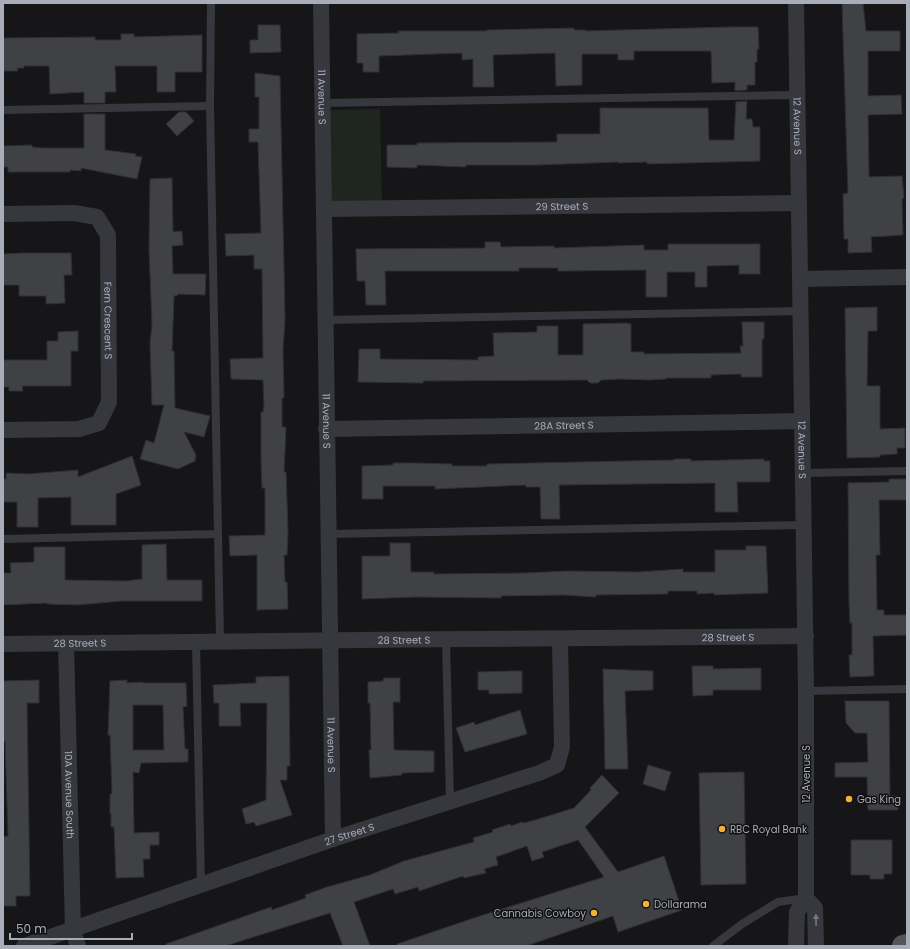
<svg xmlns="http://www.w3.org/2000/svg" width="910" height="949" viewBox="0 0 910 949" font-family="Poppins,sans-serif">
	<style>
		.green { fill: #1e261f }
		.building { fill: #404145; stroke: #303034; fill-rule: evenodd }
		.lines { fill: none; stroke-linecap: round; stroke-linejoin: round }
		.lane { stroke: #37383d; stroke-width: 8 }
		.street { stroke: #37383d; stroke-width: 16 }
		.primary { stroke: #53555c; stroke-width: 22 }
		.oneway { fill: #757881 }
		.poi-dot { fill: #f2b134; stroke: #111113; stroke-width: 1.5 }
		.labels { text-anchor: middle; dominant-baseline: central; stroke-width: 3; stroke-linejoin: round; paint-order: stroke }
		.street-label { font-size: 10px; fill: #a8adb8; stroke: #111113 }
		.poi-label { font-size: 10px; fill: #a8adb8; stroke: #111113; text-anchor: start }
	</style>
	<rect width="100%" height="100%" fill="#161618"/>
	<path class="green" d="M380,109L382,208L324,209L322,110Z"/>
	<g class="building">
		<path d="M842,3H863L866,31H900V51H868V96L901,95L902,114L868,115L869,177L902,176L904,198L902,199L903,235L871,237L872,252L848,253V239H844L843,194L848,193Z"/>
		<path d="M258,25H280L281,52L250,53V40H258Z"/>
		<path d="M731,27H758L759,49H757V62H755V85H747V90L735,91V82L712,83L711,51H634V60H618V54H582V85L556,86L555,53L493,55L494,87H473V59L462,60V53L379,56V72H363V63H357V34L399,33L398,31H487V30L574,28V30H586V31Z"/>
		<path d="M121,34H134V37L202,35V72H175V92H157V66H115L116,92H105V103H84V92L50,94L49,66H24V68H17L18,71H3V38L95,37V40H121Z"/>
		<path d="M255,73L280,76L285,319L283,349L284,398H282V427H286L284,472H286L288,532L287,555H284L285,582H287L288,609L257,610V555L230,556L229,536L265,535V488H262L261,460V412H263L264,405L263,380L231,379L230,359L263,358L262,269H254V255L226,256L225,234L261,233L258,142H249V129H259V97H255Z"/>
		<path d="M747,101L746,119H752L753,127H760V161L647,164V162L618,163V162L539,165H466V167L417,165V168L387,167V145H417V143L557,142V134H600V108H708L709,140H734L736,102Z"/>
		<path d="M179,112H186L194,121L177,136L166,124Z"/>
		<path d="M84,114H105V150L136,154L135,156L142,157L137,179L81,168V171L70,170V172H8V167H3V146L32,145V147L42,148H84Z"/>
		<path d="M172,178L173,232L182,231L183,245L172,246L173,274H206L205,295L178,294V295L174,296L172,351H174L175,408L210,416L204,437L184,432L196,455L195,461L178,469L140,459L146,440L154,443L164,405H152L150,343L152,325L149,249L150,179Z"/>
		<path d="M485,242H500L501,247L554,246V248L644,245V250H668V244H760V274H739V265L707,266V287H695V272H667V297H646V270L566,271H558V268H519V271H385L386,305H366L365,281H357L356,249L485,248Z"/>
		<path d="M23,253H71L72,275H64L65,303L46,304V296H19V285H3V254Z"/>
		<path d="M877,307V331H868L867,386H880V429L905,428V448H897V454L880,455V457L847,458L845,308Z"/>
		<path d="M742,322H764V339H762V377H741V374L711,375V378H666V379L649,380L620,379L601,380L598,383H590L587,380L423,381V383L358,382L359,349H380V359L478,360V357L494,356L493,333L537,332V326H558V355H583V324L626,323L631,324V352H644V354L741,353L740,346H743Z"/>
		<path d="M78,331V351H71V386H22L23,391H9V387H3V360H47V341H58V332Z"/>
		<path d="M132,456L141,485L116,494V525H71V497L38,498V527H17V502H3V479H6V473L28,474L78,470V477Z"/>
		<path d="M674,459H691V461L764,459V461H770V482H737L738,512H715V483L559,485L560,519H541L540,487H526V485L435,489V486H383V499H362V466L393,465V463H414L452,464V466H487V464L674,460Z"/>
		<path d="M889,479H907V500H879L880,555H876L877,610H884V615H907V635L873,636L874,676L850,677L849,655H852V623H850L849,604L848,483L889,482Z"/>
		<path d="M390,543H410L411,572H434V574L525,573L569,571L638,572L683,569V572H715V550H746V546H766L768,593L714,595V593L697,594V591H668V594L596,595V597L563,595L501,596V598L416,597L362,599V556H390Z"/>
		<path d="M166,544L167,580H202V601H121L77,605L47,604V603L3,605V573H11L10,563L34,562V547H65V580L125,581L142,579V545Z"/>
		<path d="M692,666H713V669L761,668V690H713V695L693,696Z"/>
		<path d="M603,669L653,671V690L625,691L628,769H605Z"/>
		<path d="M510,671H522V693L489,694V690H478V672Z"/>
		<path d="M289,676L290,766H287V780H280L292,815L256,826L254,822L246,824L242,809L266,800L267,703H240L241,726H219V703H214L213,685L256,683V677Z"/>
		<path d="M384,678H400V702H393L394,750L434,751V772L402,773V775L370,778L369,750H371L370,703H368V682L383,681Z"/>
		<path d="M39,680V703H27L30,896H16V906H3V837L8,836L5,741H3V681Z"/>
		<path d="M127,680V683L143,682V683H186L187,706L183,707L185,749H188V762L141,763L139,773L133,772L134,833L159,832V845H150V859H143L144,877L116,878L114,827H111V813H110V794H112L110,735H108L110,681ZM133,705H163L164,750H133Z"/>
		<path d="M845,701H889L890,796H898V810H868L867,777H835V763L868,762L867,733H855L846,723Z"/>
		<path d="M520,710L527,734L465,752L456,728L474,722L475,725Z"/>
		<path d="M648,765L671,772L665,791L643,784Z"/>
		<path d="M744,772L746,884L701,885L699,773Z"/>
		<path d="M602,775L619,793L585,827L618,872L664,856L682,910L618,932L613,916L526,946H397V944L480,916L604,877L578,840L542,852L544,857L532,861L527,846L496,857L498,865L484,869L486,873L464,878L463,876L419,891L418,887L395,894L393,889L354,902L370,946H343L330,913L225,946H166V944L271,907L272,910L306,898L305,895L327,887L370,875L404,861L474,842L473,838L493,832L492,830L510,824L511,826L522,822L523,823L532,821L574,808L591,790L590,788Z"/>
		<path d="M851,840H892V874H884V879H870V875H851Z"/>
	</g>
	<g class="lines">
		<g class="lane">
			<path d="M211,3L210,106L220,641"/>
			<path d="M322,103L798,95"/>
			<path d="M3,110L210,106"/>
			<path d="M325,320L801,311"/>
			<path d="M803,473L907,471"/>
			<path d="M328,534L804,525"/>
			<path d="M3,539L218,534"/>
			<path d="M446,640L450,801"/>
			<path d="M196,641L201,885"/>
			<path d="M806,691L907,689"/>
			<path d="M713,946L742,924L778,902L806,898"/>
		</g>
		<g class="street">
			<path id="s1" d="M321,3L333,839"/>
			<path id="s2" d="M796,3L806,691V898L797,912L796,946"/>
			<path id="s3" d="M324,209L799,203"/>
			<path id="s4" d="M3,214L74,213L97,217L108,235L109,402L99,423L79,429L3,430"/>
			<path d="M800,279L907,277"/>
			<path id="s5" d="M326,429L802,421"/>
			<path id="s6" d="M66,643L73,930L78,946"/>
			<path id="s7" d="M3,644C271,639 538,640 806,636"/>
			<path d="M806,898L815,908L816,946"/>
			<path id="s8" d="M24,946L333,839L539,773L557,765L562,747L560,640"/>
		</g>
		<path class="primary" d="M903,946L907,945"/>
	</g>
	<defs><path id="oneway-solid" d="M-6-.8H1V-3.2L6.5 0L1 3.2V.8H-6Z"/></defs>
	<use class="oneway" href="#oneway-solid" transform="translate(816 920) rotate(-91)"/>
	<g class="poi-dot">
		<circle cx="849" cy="799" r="4"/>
		<circle cx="722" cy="829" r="4"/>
		<circle cx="646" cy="904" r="4"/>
		<circle cx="594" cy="913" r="4"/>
	</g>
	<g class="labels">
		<g class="street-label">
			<text stroke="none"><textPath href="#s1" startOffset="94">11 Avenue S</textPath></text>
			<text stroke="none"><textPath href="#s2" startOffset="123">12 Avenue S</textPath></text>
			<text stroke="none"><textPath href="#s3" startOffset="238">29 Street S</textPath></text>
			<text stroke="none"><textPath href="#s4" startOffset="201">Fern Crescent S</textPath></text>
			<text stroke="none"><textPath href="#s1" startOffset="418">11 Avenue S</textPath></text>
			<text stroke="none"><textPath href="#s5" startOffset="238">28A Street S</textPath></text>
			<text stroke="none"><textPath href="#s2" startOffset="447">12 Avenue S</textPath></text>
			<text stroke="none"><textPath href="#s7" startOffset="725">28 Street S</textPath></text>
			<text stroke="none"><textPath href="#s7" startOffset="401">28 Street S</textPath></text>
			<text stroke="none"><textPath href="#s7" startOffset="77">28 Street S</textPath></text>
			<text stroke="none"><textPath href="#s1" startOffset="742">11 Avenue S</textPath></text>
			<text transform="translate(806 774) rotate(-90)">12 Avenue S</text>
			<text stroke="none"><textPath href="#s6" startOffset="152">10A Avenue South</textPath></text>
			<text stroke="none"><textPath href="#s8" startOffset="344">27 Street S</textPath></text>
		</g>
		<g class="poi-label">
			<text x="857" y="799">Gas King</text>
			<text x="730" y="829">RBC Royal Bank</text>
			<text x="654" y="904">Dollarama</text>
			<text x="586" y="913" text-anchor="end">Cannabis Cowboy</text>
		</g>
	</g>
	<rect width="910" height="949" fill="none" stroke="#a8adb8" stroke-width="8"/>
	<path d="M10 933v6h122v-6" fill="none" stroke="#a8adb8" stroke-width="2"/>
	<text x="16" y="933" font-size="12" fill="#a8adb8" stroke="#111113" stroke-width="3" paint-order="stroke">50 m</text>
</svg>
